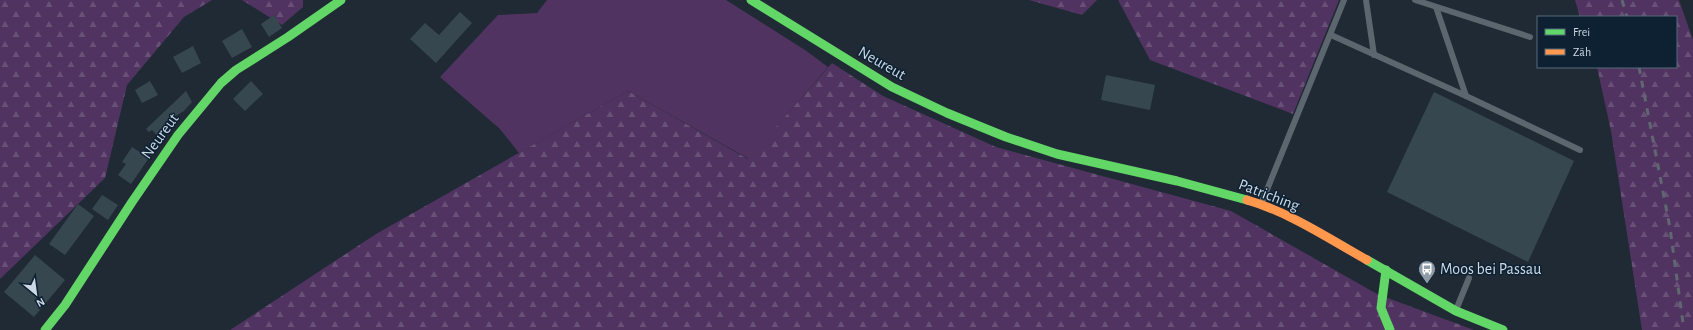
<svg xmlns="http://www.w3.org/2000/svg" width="1693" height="330" viewBox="0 0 1693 330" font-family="'Alegreya Sans',sans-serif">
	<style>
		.grass { fill: #503360 }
		.forest { fill: url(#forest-firs) }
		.building { fill: #36474f }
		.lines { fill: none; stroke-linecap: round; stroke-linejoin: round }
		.lane { stroke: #5c666e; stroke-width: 6 }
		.fast { stroke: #63d668; stroke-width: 9 }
		.slow { stroke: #ff974d; stroke-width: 9 }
		.rail { stroke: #5f6770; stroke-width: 3; stroke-dasharray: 7 7; stroke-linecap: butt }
		.labels { text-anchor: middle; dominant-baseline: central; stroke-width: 3; stroke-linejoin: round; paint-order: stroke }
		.street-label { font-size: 16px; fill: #ccd9e5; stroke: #0d2133 }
		.poi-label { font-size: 16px; fill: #ccd9e5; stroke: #0d2133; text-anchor: start }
	</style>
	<defs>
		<pattern id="forest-firs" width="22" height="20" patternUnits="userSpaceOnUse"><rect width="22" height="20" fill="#503360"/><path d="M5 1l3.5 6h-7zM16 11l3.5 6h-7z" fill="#685077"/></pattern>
	</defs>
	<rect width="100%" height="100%" fill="#1f2a35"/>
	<path class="grass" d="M547,0H726L805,50L828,67L749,159L628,91L519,153L500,129L440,77L498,15L537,13Z"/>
	<g class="forest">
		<path d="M0,0H212L184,17L127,85L105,178L0,279Z"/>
		<path d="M242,0H303V7L282,25Z"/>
		<path d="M1029,0H1097L1082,15Z"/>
		<path d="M1118,0H1339L1293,114L1150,60Z"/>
		<path d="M1575,0H1679L1693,40V330H1642L1611,131L1597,67H1676V17H1580Z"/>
		<path d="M832,63L883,96L996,147L1231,211L1377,294L1474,330H230L376,234L628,91L748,159Z"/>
	</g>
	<g class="building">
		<path d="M460,12L472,23L436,63L410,39L425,23L439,35Z"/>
		<path d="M274,15L282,28L269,37L261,24Z"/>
		<path d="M242,29L252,47L232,58L222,41Z"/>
		<path d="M193,46L201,63L182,73L173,57Z"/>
		<path d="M1106,75L1155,85L1150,110L1101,100Z"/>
		<path d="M150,81L158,95L142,103L135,90Z"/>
		<path d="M251,81L263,94L245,111L233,99Z"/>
		<path d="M186,91L192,102L184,111L164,123L168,127L158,136L152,130L149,132L146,129Z"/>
		<path d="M1434,92L1574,161L1528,262L1387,192Z"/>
		<path d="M132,147L149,158L131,184L118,175L126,164L122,162Z"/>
		<path d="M102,195L118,205L108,220L92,209Z"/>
		<path d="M78,204L94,216L65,255L49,244Z"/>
		<path d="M35,255L65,280L34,317L4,292Z"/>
	</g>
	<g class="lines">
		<g class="lane">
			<path d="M1366,0L1374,55"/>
			<path d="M1415,0L1530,37"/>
			<path d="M1436,7L1466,96"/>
			<path d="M1331,35L1466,96L1580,150"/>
			<path d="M1262,202L1344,0"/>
			<path d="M1456,310L1469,278"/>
		</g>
		<g class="fast">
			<path d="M751,0L892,87L947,113L1006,137L1057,154L1177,181L1247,200"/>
			<path d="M1367,260L1456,311L1503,330"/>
			<path d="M1386,270L1381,308L1390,330"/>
			<path d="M45,330L65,305L132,202L178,135L221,83L236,70L288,37L341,0"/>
		</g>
		<path class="slow" d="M1247,200C1289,212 1328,238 1367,260"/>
		<g class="rail">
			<path d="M1622,0L1627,17"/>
			<path d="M1639,67L1670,228L1683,323"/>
		</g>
	</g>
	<defs>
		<g id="bus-pin" transform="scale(0.9)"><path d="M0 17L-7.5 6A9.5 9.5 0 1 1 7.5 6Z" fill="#8f9ca7" stroke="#0d2133"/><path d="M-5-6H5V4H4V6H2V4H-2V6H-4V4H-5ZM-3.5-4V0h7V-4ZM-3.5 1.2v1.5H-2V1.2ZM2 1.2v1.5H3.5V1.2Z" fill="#fff"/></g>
	</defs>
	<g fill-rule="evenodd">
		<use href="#bus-pin" x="1427" y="269"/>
	</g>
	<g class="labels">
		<g class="street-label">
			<text transform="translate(882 63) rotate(30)">Neureut</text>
			<text transform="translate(160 136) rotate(-54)">Neureut</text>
			<text transform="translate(1269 195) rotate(21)">Patriching</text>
		</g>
		<g class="poi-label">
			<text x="1440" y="269">Moos bei Passau</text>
		</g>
	</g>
	<rect x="1537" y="16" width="140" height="52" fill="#0d2133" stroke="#596b7a"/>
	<rect x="1545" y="29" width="20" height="6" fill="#63d668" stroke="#596b7a"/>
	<text x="1573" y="36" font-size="12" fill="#ccd9e5">Frei</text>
	<rect x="1545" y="49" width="20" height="6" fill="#ff974d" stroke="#596b7a"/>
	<text x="1573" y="56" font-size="12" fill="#ccd9e5">Zäh</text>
	<g transform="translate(36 294) rotate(151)" stroke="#0d2133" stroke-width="3" paint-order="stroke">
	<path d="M0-3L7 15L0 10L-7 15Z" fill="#ccd9e5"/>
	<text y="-6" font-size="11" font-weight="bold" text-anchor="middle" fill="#ccd9e5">N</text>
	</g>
</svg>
